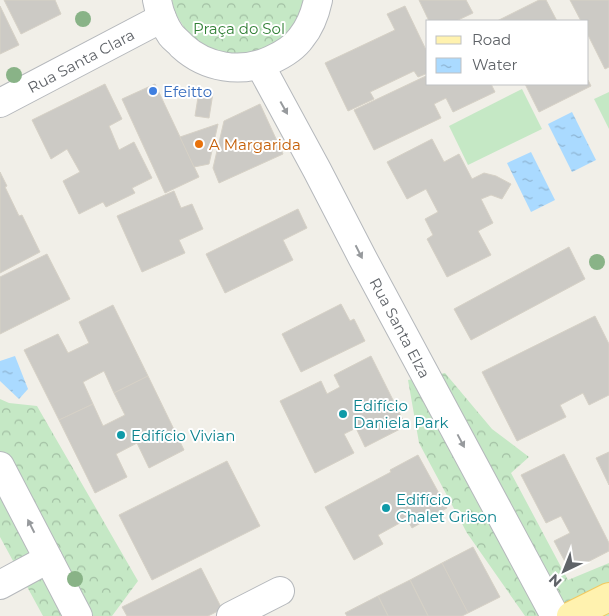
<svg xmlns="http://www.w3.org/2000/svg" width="609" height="616" viewBox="0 0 609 616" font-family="Montserrat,sans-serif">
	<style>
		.forest { fill: url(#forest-crowns) }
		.pitch { fill: #c5e8c5 }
		.water { fill: url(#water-ripples) }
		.building { fill: #cccac5; stroke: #d6d1c6 }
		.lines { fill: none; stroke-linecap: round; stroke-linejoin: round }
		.minor-casing { stroke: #b5b8bc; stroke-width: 30 }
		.major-casing { stroke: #f2c960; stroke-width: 30 }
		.minor { stroke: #fff; stroke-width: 28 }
		.major { stroke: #fff2af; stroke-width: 28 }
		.tree { fill: #89b387 }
		.oneway { fill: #979a9d }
		.shop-dot { fill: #3f7fe0; stroke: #fff; stroke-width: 2 }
		.food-dot { fill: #e8710a; stroke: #fff; stroke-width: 2 }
		.culture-dot { fill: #0f9aa8; stroke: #fff; stroke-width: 2 }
		.labels { text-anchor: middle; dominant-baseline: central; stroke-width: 4; stroke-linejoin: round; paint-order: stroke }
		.park-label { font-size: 15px; fill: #348238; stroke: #fff }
		.street-label { font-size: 15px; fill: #5f6368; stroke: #fff }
		.shop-label { font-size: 15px; fill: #366cbe; stroke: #fff; text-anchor: start }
		.food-label { font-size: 15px; fill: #c56008; stroke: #fff; text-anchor: start }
		.culture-label { font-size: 15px; fill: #0d838f; stroke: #fff; text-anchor: start }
	</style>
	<defs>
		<pattern id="forest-crowns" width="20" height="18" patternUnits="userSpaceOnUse" patternTransform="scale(1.25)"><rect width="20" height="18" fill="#c5e8c5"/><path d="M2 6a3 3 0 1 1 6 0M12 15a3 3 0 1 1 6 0" fill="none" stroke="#a3c0a4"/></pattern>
		<pattern id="water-ripples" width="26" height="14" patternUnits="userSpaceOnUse" patternTransform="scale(1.25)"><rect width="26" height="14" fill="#aadaff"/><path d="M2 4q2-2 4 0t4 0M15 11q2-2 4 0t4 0" fill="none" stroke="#8eb4d2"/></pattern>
	</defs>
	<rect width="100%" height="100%" fill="#f1efe8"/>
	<g class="forest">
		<path d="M172,0H306L302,15L290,34L271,48L249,55L226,54L205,46L187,32L175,13Z"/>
		<path d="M445,373L492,429L529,457L511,473L568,580L609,563V616H525L467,533L419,443L408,380Z"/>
		<path d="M0,399L9,403L37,406L138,581L112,616H43L0,537Z"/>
	</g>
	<g class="pitch">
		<path d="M522,89L542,129L468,165L449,126Z"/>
		<path d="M609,92V129L594,99Z"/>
	</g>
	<g class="water">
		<path d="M572,112L596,160L572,172L548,124Z"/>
		<path d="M531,152L555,200L531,212L507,163Z"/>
		<path d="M15,356L28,389L19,399L0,381V361Z"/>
	</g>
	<g class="building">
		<path d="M4,0H55L61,14L21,34Z"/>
		<path d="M419,0H466L473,13L456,21H429Z"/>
		<path d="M539,0H546L557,21H497Z"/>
		<path d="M570,0H609V67L605,69L588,35V21H581Z"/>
		<path d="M0,6L19,45L0,54Z"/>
		<path d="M405,6L428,54V73L418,77L414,71L370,92L374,99L348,111L325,63L395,30L387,14Z"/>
		<path d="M428,75V84H491L495,92L453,112L446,98L434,104L441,118L374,150L354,110Z"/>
		<path d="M588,80L591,86L539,112L525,84H588Z"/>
		<path d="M105,84L122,119L109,126L119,150L134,142L152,178L132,188L135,193L106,207L103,202L79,214L63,181L80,172L67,149L51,159L32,120Z"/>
		<path d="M155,84L199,177L165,193L122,99Z"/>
		<path d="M199,91L213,93L209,118L195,116Z"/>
		<path d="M260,104L283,154L219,183L213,168L224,121Z"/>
		<path d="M218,124L209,164L194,167L180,137Z"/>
		<path d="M432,139L444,162L459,154L472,179L484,173L496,176L511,184L502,199L491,195L481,199L493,223L478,231L491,255L447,277L427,239L433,235L425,219L438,212L426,189L407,199L387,162Z"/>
		<path d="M0,172L7,186L5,187L19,216L22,215L40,252L0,273Z"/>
		<path d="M174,191L181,208L192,204L203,229L179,240L185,253L142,272L117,216Z"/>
		<path d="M298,209L307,228L283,240L293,260L225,293L206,254Z"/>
		<path d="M569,247L585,279L471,340L454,309Z"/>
		<path d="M47,254L70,299L0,334V277Z"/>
		<path d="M341,304L350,321L354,319L365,341L301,372L282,334Z"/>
		<path d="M113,305L148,376L114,393L104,371L83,382L93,404L59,420L24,350L58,334L68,353L89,343L79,322Z"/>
		<path d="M595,316L609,344V395L589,405L583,393L560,405L566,417L517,441L482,372Z"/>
		<path d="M371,356L406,426L365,447L356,428L344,434L354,453L315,473L280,401L321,381L327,394L340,387L334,375Z"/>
		<path d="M148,376L184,450L149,468L137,443L116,454L127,477L95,493L59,420L93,404L103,426L125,415L114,393Z"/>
		<path d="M609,452V485L596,458Z"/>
		<path d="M564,454L609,543V551L570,571L554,541L570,533L561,516L546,523L521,475Z"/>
		<path d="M418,455L447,508L412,528L407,519L378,535L383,544L354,560L325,507L391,472L390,470Z"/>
		<path d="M227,461L260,526L152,580L119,515Z"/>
		<path d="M473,547L500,597L468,613L442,563Z"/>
		<path d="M442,563L468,613L462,616H428L410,580Z"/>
		<path d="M201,568L222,609L208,616H127L122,607Z"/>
		<path d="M410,580L428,616H388L378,596Z"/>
		<path d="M378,596L388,616H347L345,613Z"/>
	</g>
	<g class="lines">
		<g class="minor-casing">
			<g id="minor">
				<path d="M157,0C159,12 164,25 171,35C174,39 179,42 182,46C206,68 241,74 271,60C282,55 294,48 301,38C310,27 315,14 318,0"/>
				<path d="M260,65L317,170L362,257L555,616"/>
				<path d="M0,103L162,18"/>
				<path d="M0,466L78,616"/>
				<path d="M0,585L48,559"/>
				<path d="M231,616L280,591"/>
			</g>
		</g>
		<g class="major-casing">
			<path id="major" d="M571,616L609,597"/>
		</g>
		<use href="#minor" class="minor"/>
		<use href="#major" class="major"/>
	</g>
	<g class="tree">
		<circle cx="83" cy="19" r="8"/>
		<circle cx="14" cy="75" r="8"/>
		<circle cx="597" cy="262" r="8"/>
		<circle cx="75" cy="579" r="8"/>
	</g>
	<defs><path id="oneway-solid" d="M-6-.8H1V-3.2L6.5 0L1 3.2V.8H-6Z" transform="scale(1.25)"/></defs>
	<g class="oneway">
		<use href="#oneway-solid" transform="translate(284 108) rotate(61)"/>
		<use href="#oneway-solid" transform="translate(359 252) rotate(63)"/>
		<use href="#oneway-solid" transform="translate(461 441) rotate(62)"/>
		<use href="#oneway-solid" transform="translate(31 526) rotate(-117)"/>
	</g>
	<circle class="shop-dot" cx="153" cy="91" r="5"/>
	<circle class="food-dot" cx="199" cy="144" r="5"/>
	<g class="culture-dot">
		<circle cx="343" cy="414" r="5"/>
		<circle cx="121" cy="435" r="5"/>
		<circle cx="386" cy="508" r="5"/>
	</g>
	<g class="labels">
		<g class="park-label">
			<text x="239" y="28">Praça do Sol</text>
		</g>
		<g class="street-label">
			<text transform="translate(81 61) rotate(-28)">Rua Santa Clara</text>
			<text transform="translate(400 328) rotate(62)">Rua Santa Elza</text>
		</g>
		<g class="shop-label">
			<text x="163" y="91">Efeitto</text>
		</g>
		<g class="food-label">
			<text x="209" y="144">A Margarida</text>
		</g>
		<g class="culture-label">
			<text x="353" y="405">Edifício<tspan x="353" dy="17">Daniela Park</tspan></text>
			<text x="131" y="435">Edifício Vivian</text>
			<text x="396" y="499">Edifício<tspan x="396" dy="17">Chalet Grison</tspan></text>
		</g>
	</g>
	<rect x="426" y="20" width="162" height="65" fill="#ffffff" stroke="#bfc1c3"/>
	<rect x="436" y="36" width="25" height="8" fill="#fff2af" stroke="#bfc1c3"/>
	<text x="472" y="45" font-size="15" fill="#5f6368">Road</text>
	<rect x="436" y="58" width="25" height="15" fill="url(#water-ripples)" stroke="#bfc1c3"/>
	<text x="472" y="70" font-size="15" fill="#5f6368">Water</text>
	<g transform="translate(564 571) rotate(223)" stroke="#ffffff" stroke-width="4" paint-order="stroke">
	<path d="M0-4L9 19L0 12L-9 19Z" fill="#5f6368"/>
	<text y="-8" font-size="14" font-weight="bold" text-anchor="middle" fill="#5f6368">N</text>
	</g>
</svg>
